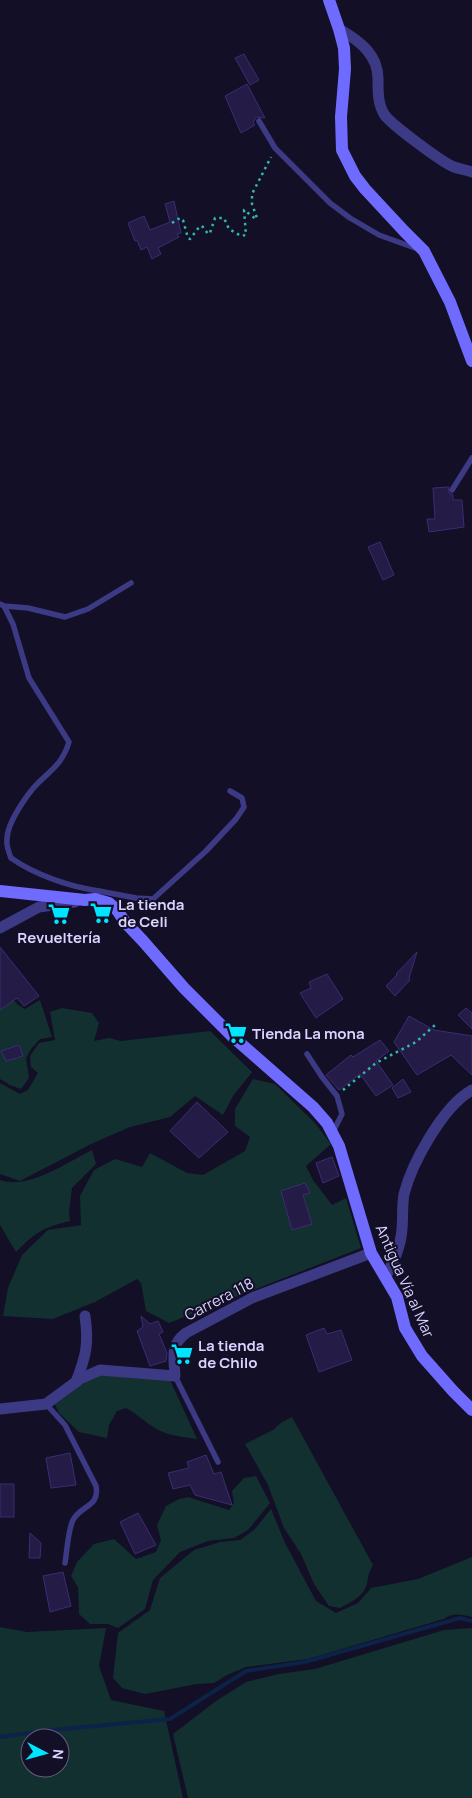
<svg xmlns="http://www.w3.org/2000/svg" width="472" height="1798" viewBox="0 0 472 1798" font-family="Manrope,sans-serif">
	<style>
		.green { fill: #12302f; fill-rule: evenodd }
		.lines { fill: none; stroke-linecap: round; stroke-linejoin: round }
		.stream { stroke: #0c2248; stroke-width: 4 }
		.building { fill: #241b47; stroke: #3b2d73 }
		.path { stroke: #2fb8b0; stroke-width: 2.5; stroke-dasharray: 2.5 4; stroke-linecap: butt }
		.lane { stroke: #3d3a85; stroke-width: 5.5 }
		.street { stroke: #3d3a85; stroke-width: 11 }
		.secondary { stroke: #6f6bff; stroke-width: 12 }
		.labels { text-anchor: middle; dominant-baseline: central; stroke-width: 4; stroke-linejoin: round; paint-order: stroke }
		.poi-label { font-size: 15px; font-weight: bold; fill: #d9d4ff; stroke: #130f26; text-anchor: start }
		.street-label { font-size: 15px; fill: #d9d4ff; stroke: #130f26 }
	</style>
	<rect width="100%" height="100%" fill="#130f26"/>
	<g class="green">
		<path d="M0,983L17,1004L25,1009L40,1000L52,1037L40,1039L31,1049L26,1058L29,1078L21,1089L10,1085L0,1079Z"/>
		<path d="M62,1008L92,1013L99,1023L94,1041L109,1038L121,1041L210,1031L252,1072L233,1096L223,1115L195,1096L170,1117L130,1127L93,1143L20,1181L0,1174V1083L20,1094L28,1090L38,1073L31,1067L30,1056L39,1043L55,1040L50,1012Z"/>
		<path d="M253,1079L275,1084L315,1123L331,1144L306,1166L313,1180L332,1205L346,1198L361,1248L169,1323L146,1311L141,1283L137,1279L95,1302L53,1319L3,1316L8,1288L22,1255L48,1230L81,1225L80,1196L94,1170L115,1159L142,1167L150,1153L187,1173L203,1175L245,1151L250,1137L235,1126V1109Z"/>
		<path d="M92,1150L96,1164L72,1188L69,1212L70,1221C42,1228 36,1232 16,1252L0,1225V1180C28,1190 66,1163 92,1150Z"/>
		<path d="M102,1374L170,1380L197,1439C184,1437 167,1436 155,1428C145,1422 137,1414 126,1408L117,1411L109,1425L107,1438L79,1432L59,1413L55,1404L75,1388Z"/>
		<path d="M292,1417L373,1565C369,1572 368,1577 367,1584C363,1597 351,1602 340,1608L329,1606L314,1584L301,1554L284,1528L268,1485L245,1444L273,1430L282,1422Z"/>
		<path d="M256,1476L270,1503L248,1530L234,1538L208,1541L180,1552L153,1580L145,1609L118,1628L108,1624H90L79,1614L78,1587L71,1576L77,1562L94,1544L114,1539L136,1559L156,1552L161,1540L157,1525L166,1506L179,1499L188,1497L229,1510L234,1503L232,1491L244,1478Z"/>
		<path d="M271,1509L285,1543L316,1601L336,1613L358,1603L371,1588L418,1579L472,1557V1617C461,1615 454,1612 444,1619L308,1659L246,1667L227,1675L214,1683L197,1684L145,1694L122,1688L113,1678L118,1633L150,1610L160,1578L194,1550L220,1542L240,1540L255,1529Z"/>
		<path d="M0,1627L27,1632L106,1628L99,1666L111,1700L164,1711L183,1798H0ZM30,1738H60V1768H30Z"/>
		<path d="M472,1628V1798H188L173,1734L216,1701L246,1682L279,1674L315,1669L444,1630Z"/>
	</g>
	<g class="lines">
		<path class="stream" d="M0,1737L52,1730L170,1719L246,1671L305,1662L460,1618L472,1621"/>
	</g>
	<g class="building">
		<path d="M244,54L259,80L250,85L235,58Z"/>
		<path d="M247,84L265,118L256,117L253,123L255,125L241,133L225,96Z"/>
		<path d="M174,201L181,233L177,234L179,237L158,248L161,254L152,259L147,247L141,250L137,240L135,241L128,223L144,216L150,230L170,222L165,204Z"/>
		<path d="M449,487L448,492L453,495V500H462L464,527L429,532L427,519H435L433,488Z"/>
		<path d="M380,542L394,575L383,580L368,547Z"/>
		<path d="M0,947L39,996L24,1006L17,998L0,1010Z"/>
		<path d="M417,952L409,978L410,980L395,996L386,986L397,975L396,974Z"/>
		<path d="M327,974L343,999L316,1018L300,993L311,988L309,982Z"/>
		<path d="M466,1008L472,1013V1029L458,1015Z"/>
		<path d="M409,1016L434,1030L472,1036V1075L451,1055L417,1075L394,1042Z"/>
		<path d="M380,1040L389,1051L376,1061L393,1085L376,1096L360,1074L339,1090L326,1075L351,1055L353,1057Z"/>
		<path d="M19,1045L23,1056L6,1061L1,1051Z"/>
		<path d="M403,1079L411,1092L398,1098L392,1088Z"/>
		<path d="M197,1102L228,1132L199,1158L170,1131Z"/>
		<path d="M332,1157L339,1176L323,1183L316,1163Z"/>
		<path d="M305,1183L310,1193L303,1195L312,1224L292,1230L281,1191Z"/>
		<path d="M141,1316L150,1324L158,1321L163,1332L159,1334L167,1353L166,1361L150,1366L137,1331L143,1327Z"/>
		<path d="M324,1328L327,1334L341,1330L352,1360L319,1372L306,1335Z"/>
		<path d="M70,1453L76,1485L51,1488L46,1458Z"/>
		<path d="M206,1455L214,1474L221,1472L232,1505L195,1495L190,1485L173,1489L168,1473L189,1468L187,1462Z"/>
		<rect x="0" y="1484" width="14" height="33"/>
		<path d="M138,1513L156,1545L135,1554L120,1522Z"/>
		<path d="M30,1533L41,1543L40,1558H29Z"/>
		<path d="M63,1572L71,1606L50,1612L43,1576Z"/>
	</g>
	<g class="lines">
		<g class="path">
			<path d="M172,223L180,218L183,220L188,238L190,239L200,226L203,227L208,234L210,233L215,218H224L229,229L241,236L246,235L244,210L256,219L257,218L252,204V194L271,157"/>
			<path d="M343,1090L376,1063L416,1042L435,1025"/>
		</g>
		<g class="lane">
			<path d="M259,121L275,148L330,203L350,218L379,235L415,248"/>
			<path d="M452,490L472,458"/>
			<path d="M0,604L4,606L28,608L65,617L88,609L131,583"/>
			<path d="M4,606L13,624L29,678L69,742C63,762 53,769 39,782C27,794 7,823 7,839C6,845 9,853 11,858C35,875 71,887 99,891"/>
			<path d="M97,892L99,891L136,898L153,899L206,851L236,819L244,807L242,798L230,791"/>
			<path d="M307,1054L322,1077L337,1096L342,1114L333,1132"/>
			<path d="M175,1376L218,1462"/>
			<path d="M46,1404L65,1425L96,1486C100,1507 81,1505 73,1520C68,1530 67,1551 65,1563"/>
		</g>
		<g class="street">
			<path d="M339,29C360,41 379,55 378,81C378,92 378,104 384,114C389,123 443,163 454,167C460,169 466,170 472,172"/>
			<path d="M0,928L39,907L75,902"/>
			<path d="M386,1276C394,1261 401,1246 402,1229C403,1218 402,1205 404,1194C412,1163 443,1106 472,1090"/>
			<path d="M76,1382C86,1356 89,1344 85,1316"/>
			<path d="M0,1409L46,1404L80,1379L100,1370L175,1376C174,1357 170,1345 186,1333L252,1298L371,1253"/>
		</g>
		<g class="secondary">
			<path d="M329,0L339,29L344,48L345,69L341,117L342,150L355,176L365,189L404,231L424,251L450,302L472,361"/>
			<path d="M0,891L85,900L95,899L109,903L117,910L125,922L143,941L184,988L232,1036L313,1107L327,1123L339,1146L371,1253L397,1297L405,1328L422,1356L453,1391L472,1410"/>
		</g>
	</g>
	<defs>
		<g id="supermarket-bare" transform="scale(1.725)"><path d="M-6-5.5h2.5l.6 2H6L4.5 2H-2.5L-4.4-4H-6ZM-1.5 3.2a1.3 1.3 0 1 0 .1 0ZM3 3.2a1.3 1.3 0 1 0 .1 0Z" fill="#00e5ff" stroke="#130f26" stroke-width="2.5" paint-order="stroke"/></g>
	</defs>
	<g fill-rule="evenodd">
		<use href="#supermarket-bare" x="101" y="913"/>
		<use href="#supermarket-bare" x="59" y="914"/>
		<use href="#supermarket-bare" x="236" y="1033"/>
		<use href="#supermarket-bare" x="182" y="1354"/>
	</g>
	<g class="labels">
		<g class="poi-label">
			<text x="118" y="904">La tienda<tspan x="118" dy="17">de Celi</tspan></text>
			<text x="59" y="937" text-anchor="middle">Revueltería</text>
			<text x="252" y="1033">Tienda La mona</text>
			<text x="198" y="1345">La tienda<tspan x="198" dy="17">de Chilo</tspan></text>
		</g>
		<g class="street-label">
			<text transform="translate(405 1281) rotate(66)">Antigua Vía al Mar</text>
			<text transform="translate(219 1299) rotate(-27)">Carrera 118</text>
		</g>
	</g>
	<g transform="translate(45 1753) rotate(96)"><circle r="24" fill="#130f26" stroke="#625e7d"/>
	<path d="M0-4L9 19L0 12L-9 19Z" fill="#00e5ff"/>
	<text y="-8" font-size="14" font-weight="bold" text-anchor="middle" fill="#d9d4ff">N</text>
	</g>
</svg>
